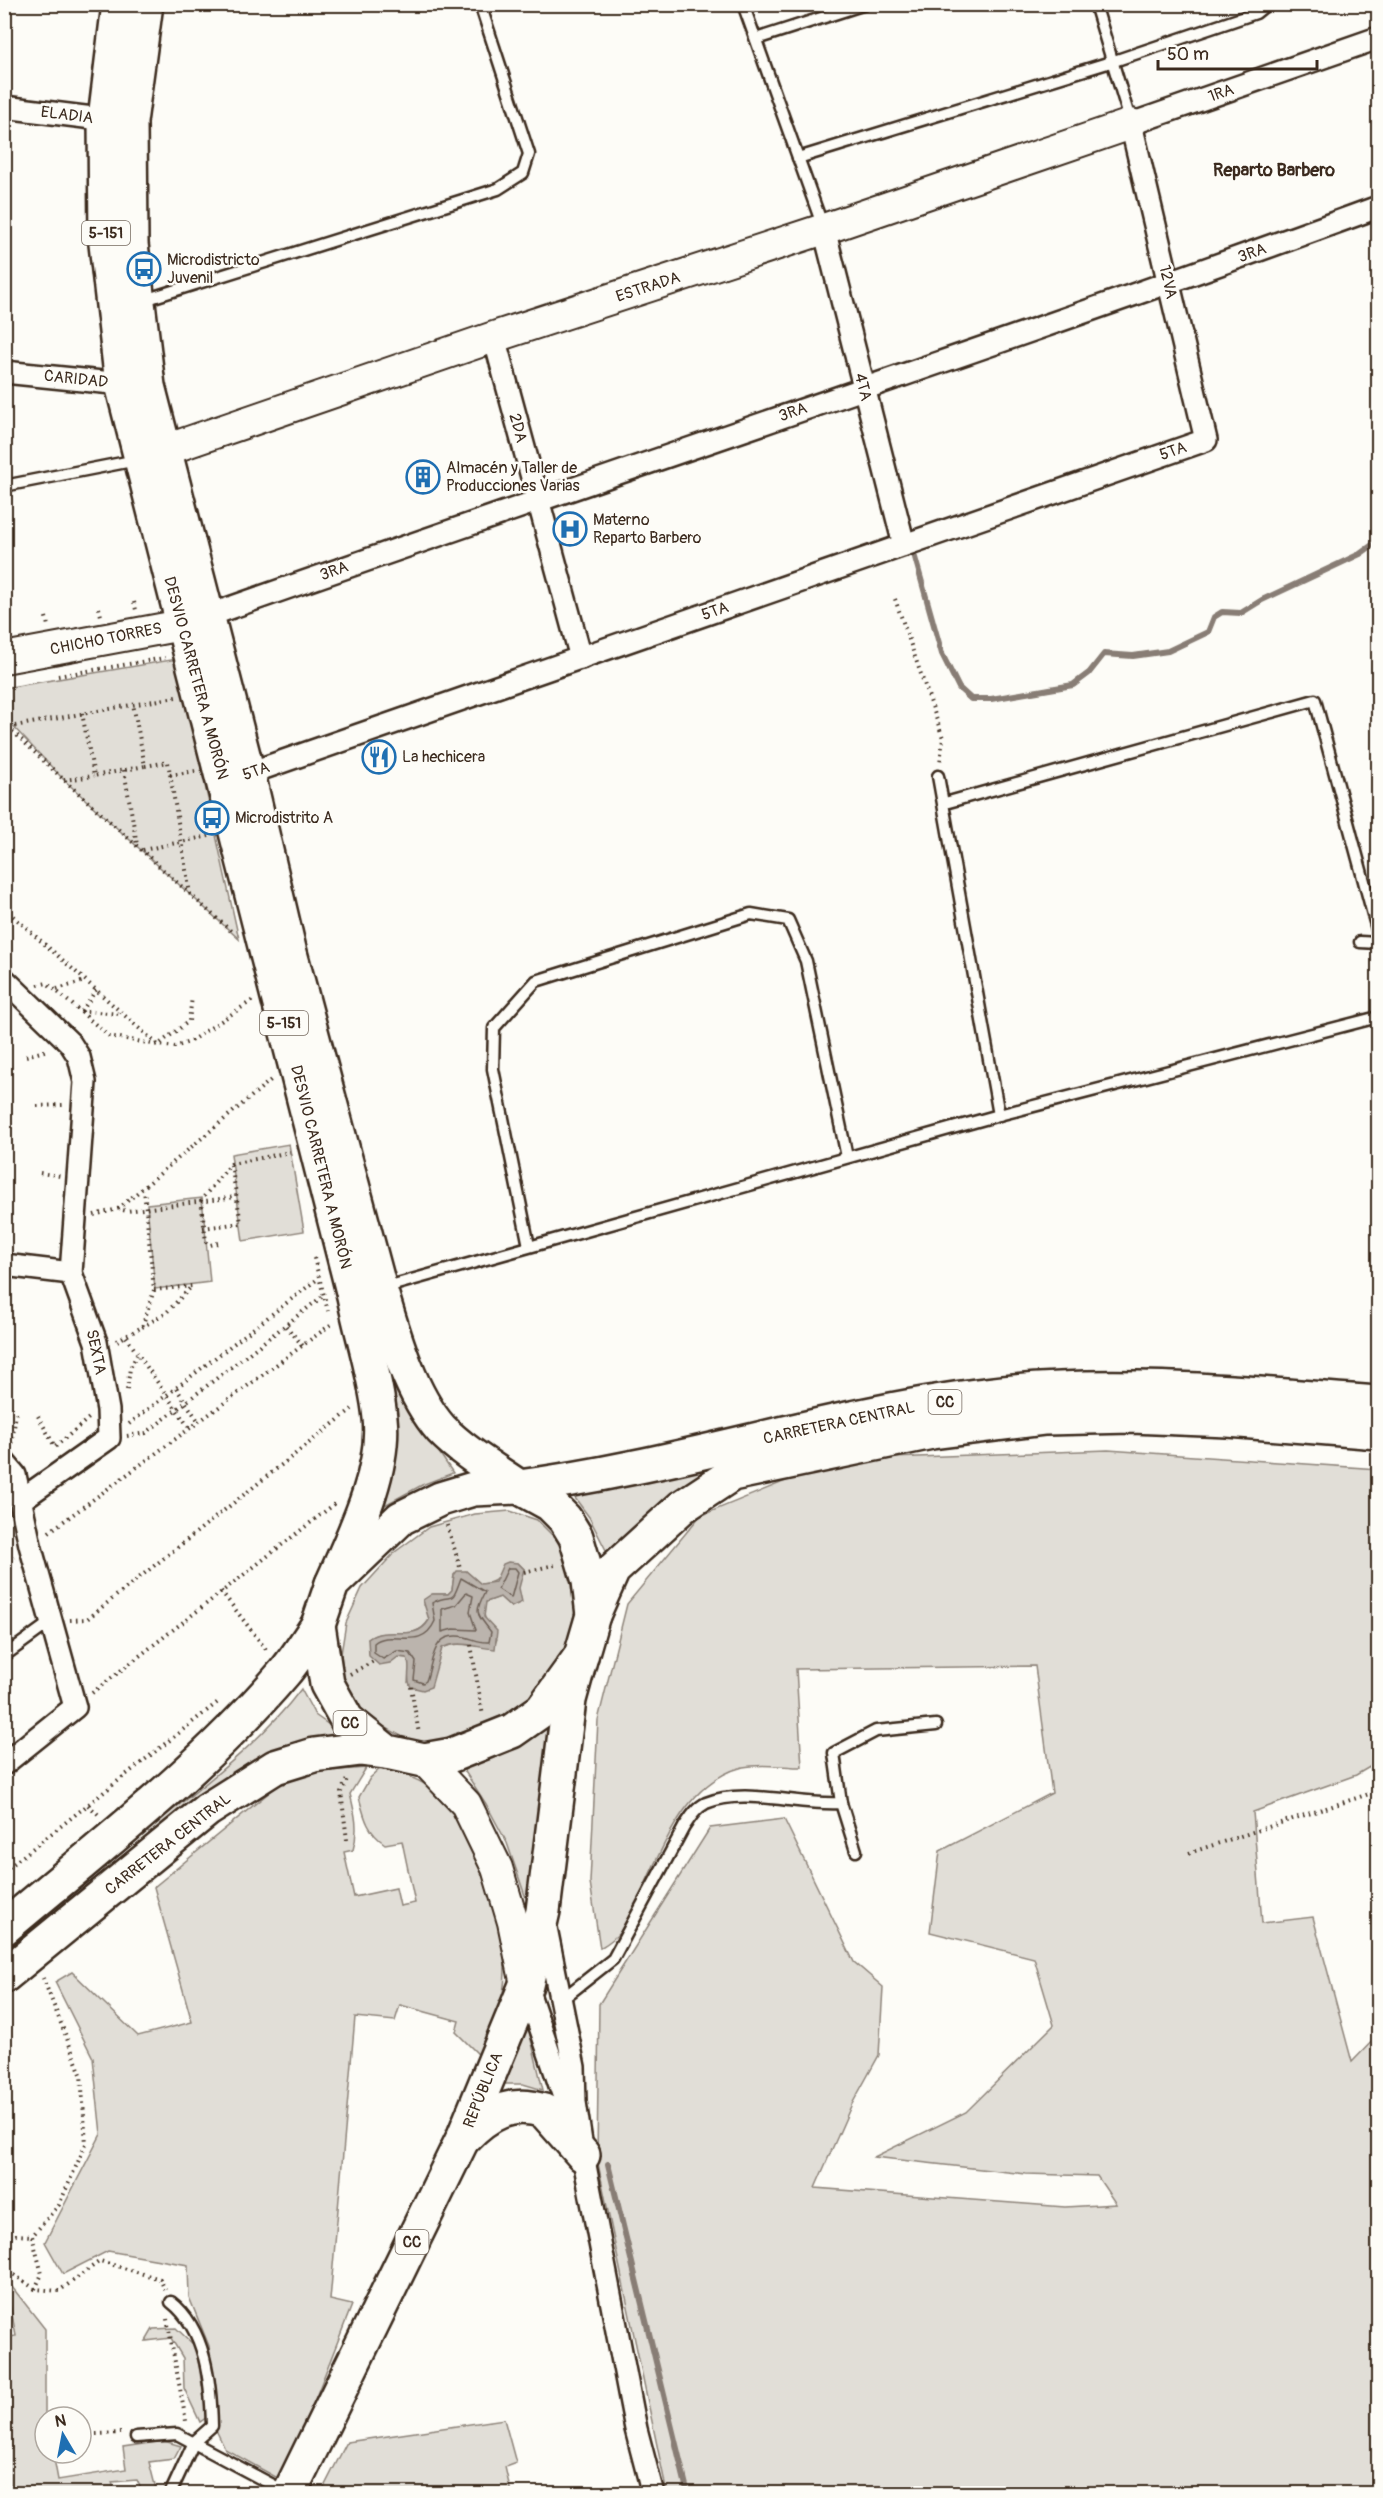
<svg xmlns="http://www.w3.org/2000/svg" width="1383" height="2498" viewBox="0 0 1383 2498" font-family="Pangolin,sans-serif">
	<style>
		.green { fill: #e1ded7; stroke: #8e847a; stroke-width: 1.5; fill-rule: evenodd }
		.water { fill: #bbb4ad; stroke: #887d74; stroke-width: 1.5 }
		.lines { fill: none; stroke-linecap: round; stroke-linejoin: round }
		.shore { stroke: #6e6157; stroke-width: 1.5 }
		.stream { stroke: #887d74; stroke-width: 6 }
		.lane-casing { stroke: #3b2a1e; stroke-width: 15 }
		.street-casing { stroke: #3b2a1e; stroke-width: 26 }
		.secondary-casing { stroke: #3b2a1e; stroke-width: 34 }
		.primary-casing { stroke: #3b2a1e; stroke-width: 38 }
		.path { stroke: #3b2a1e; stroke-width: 4; stroke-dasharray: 1.5 4.5; stroke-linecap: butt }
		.lane { stroke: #fdfcf7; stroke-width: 10 }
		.street { stroke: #fdfcf7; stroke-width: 21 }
		.secondary { stroke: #fdfcf7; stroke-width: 30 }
		.primary { stroke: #fdfcf7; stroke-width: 33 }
		.labels { text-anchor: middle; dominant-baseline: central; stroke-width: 5; stroke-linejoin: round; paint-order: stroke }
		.shield { fill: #fdfcf7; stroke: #75695f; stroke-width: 1.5 }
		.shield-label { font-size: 15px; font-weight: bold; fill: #3b2a1e }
		.street-label { font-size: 16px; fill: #3b2a1e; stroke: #fdfcf7 }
		.poi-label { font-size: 16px; fill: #3b2a1e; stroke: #fdfcf7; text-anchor: start }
		.neighbourhood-label { font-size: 18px; font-weight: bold; fill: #3b2a1e; stroke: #fdfcf7 }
	</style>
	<rect width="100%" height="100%" fill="#fdfcf7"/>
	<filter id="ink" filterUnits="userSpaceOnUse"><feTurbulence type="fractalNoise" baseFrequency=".0167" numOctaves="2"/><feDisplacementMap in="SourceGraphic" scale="12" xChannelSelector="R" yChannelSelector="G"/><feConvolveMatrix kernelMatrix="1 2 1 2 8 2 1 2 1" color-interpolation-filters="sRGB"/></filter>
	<g filter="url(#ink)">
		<g class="green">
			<path d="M177,659L239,939L64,780L5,718V688Z"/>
			<path d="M289,1144L304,1231L243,1241L231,1154Z"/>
			<path d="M202,1198L210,1282L155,1289L147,1204Z"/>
			<path d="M394,1386L453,1473L422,1485L385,1505L397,1448Z"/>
			<path d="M1108,1450L1378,1469V1762L1356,1775L1253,1812L1262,1923L1313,1917L1352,2062L1378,2035V2493H667L597,2159L599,2004L710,1828L784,1819L854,1962L883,1987L879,2055L851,2106L815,2188L1065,2207L1116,2204L1097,2176L1026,2174L874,2157L966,2112L1054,2025L1034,1958L930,1932L940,1851L1052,1793L1035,1666L796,1669L802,1767C784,1767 760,1763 743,1767C684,1782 662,1851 638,1899C625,1924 625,1933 600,1948L590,1882L598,1720L627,1604L700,1516L837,1460Z"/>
			<path d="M730,1458C679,1487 649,1512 608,1554L589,1517L572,1494Z"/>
			<path d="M510,1511L537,1520L557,1540L572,1571L576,1607L564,1658L527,1701L491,1728L459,1741L414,1743L377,1723L357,1706L344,1683L341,1654L346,1623L362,1588L395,1552L429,1527L475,1514ZM518,1563L524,1569L511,1607L500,1597L486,1602C479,1615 490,1627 497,1639L494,1646C475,1649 461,1639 442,1648L436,1665L408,1682L410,1663L407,1658L398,1657L393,1659L368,1639C388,1625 414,1644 429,1620L428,1610L424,1605L433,1594H448L452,1590L454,1575L466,1571L481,1584C493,1583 499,1580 502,1568Z"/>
			<path d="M301,1689L315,1715L342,1734L301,1742L255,1762L152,1837L147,1831C200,1787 259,1745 301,1689Z"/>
			<path d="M553,1713L532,1916L507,1843L486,1804L460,1764Z"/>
			<path d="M382,1767C404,1773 435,1786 450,1803C483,1843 513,1942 503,1993C499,2015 489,2037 482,2058L456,2032L459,2021L400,2005L395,2021L355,2017L330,2300L352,2305L283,2481L225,2449L216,2430L218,2417L209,2346L189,2297L188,2265L108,2251L63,2274L45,2242L101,2134L93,2058L55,1982L72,1972L138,2036L192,2022L154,1887L277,1786L313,1772L366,1768L350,1794C355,1813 359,1830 353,1850L344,1852L354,1897L396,1888L400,1906L415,1903L402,1841L385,1844C367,1832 364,1816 359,1797L370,1778Z"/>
			<path d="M525,2014L543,2090L523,2084H495Z"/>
			<path d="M5,2278L45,2329V2453H53L58,2480L126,2469L123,2447L164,2441L181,2446L174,2459L149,2462L157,2493H143L137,2480L112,2482L115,2493H5V2338L16,2336Z"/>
			<path d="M176,2328L196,2347L207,2417L200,2422L184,2388L183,2358L171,2338L146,2341L153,2329Z"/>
			<path d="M504,2419L516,2463L505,2467L511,2493H321L347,2442Z"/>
		</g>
		<path class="water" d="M508,1562L518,1563L524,1569L519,1588L522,1602L511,1607L500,1597L486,1602L484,1617L497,1631L495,1649C475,1648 461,1639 442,1648L431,1687L423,1690L411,1687C405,1678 412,1667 407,1658L398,1657L390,1663L379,1665L369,1656L368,1639C389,1624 415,1644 429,1620L423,1600L432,1594H448L452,1590L454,1575L457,1571H466L481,1584L495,1582L503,1564Z"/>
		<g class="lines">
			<g class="shore">
				<path d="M508,1568H515L518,1572L511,1598L498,1589Z"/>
				<path d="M461,1578L485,1592C474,1614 476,1612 491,1632L489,1642C480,1643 474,1639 465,1637C431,1630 434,1660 426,1681L423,1683L414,1680L416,1662L410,1653L397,1651L383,1659L374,1653V1643C391,1628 421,1653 435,1621L432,1603C454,1591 450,1609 461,1578Z"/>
				<path d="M466,1593L473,1596L470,1612L476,1630L453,1629L442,1632V1609L456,1605Z"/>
			</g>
			<g class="stream">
				<path d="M914,554L942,654L959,688L971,699H991L1073,685L1089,673L1104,654L1133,656L1168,651L1208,632L1214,617L1222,612L1241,613L1262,600L1360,554L1378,541"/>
				<path d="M608,2164L688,2494"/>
			</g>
			<g class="lane-casing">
				<g id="lane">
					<path d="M743,4L823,227"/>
					<path d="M1095,4L1131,123"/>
					<path d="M756,39L865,4"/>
					<path d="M798,158L1114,61L1256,13L1267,4"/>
					<path d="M141,301L498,189L523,173L529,154L480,4"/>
					<path d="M4,486L137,460"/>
					<path d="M945,803L1315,700L1378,933"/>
					<path d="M1360,942L1378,943"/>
					<path d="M999,1115L1378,1017"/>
					<path d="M529,1246L493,1069L494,1028L536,981L751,914L788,920L806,961L847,1157"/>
					<path d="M383,1288L999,1115L938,776"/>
					<path d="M4,1656L52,1621"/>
					<path d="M856,1851L841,1803L834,1753L876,1731L936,1725"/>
					<path d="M561,2000L613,1959L684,1827C690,1818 696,1808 706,1803C744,1787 799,1806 841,1803"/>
					<path d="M136,2437L177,2434L286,2492"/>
					<path d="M170,2494L194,2442L212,2426C211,2384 206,2329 171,2302"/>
				</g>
			</g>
			<g class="street-casing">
				<g id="street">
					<path d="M4,107L117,121"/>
					<path d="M824,229L904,545"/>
					<path d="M494,337L581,658"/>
					<path d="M4,372L132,385"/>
					<path d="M207,616C597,478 990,349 1378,207"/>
					<path d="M238,777L1206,440L1131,124L1378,38"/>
					<path d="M4,979L70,1043L79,1057L85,1082L71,1273L96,1342L108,1410L109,1438L21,1500"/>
					<path d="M4,1265L71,1273"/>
					<path d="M4,1462L15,1475L30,1545L75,1707L4,1764"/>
					<path d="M545,1923L574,2067L575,2102L583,2155L636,2429L653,2494"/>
					<path d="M526,1985L569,2112"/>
				</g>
			</g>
			<g class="secondary-casing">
				<g id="secondary">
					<path d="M142,458L494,337L824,229L1131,124"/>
					<path d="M4,658L182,625L207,616"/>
					<path d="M424,1760L466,1804L497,1868L513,1922L526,1985"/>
				</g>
			</g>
			<g class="primary-casing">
				<g id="primary">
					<path d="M119,4L105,119L106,244L122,384L354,1296C362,1336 376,1377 380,1418C386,1471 353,1536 332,1584"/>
					<path d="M146,4L130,122L131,244L148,386L248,774L289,949L380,1289C393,1333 410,1394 441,1429C463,1452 493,1469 519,1487C682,1466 840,1410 1003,1393C1128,1380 1254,1394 1378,1403"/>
					<path d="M519,1487L550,1504L565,1519L576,1537L589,1581L593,1615L581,1656L542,1710L512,1731L452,1755L424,1760L387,1752L347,1720L327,1684L318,1625L332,1584L401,1518L440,1499L473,1489Z"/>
					<path d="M593,1615L613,1570L682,1507L732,1474L932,1432L1045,1418L1132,1416L1228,1420L1378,1432"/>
					<path d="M4,1928C100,1847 202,1769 284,1673C296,1659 307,1641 318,1625"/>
					<path d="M4,1976L207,1810L275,1767L314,1755L361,1749L387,1752"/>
					<path d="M465,2137C487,2114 511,2100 544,2111L583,2155"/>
					<path d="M289,2494L463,2138L526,1985L543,1911L569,1700L581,1656"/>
				</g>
			</g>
			<g class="path">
				<path d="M895,599L943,738L940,763"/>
				<path d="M134,602L136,610"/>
				<path d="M99,608L101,616"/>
				<path d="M46,617L48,626"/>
				<path d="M5,625L6,633"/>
				<path d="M58,676L165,658"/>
				<path d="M82,713L94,776L145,766L133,704"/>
				<path d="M4,723L64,780L233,933"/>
				<path d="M9,727L176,697"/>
				<path d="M145,766L168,762L190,894"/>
				<path d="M124,770L137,845"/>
				<path d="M170,775L196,771"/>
				<path d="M64,780L94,776"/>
				<path d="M143,850L209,836"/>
				<path d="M4,908L158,1045L175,1047L189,1042L253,1000"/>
				<path d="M38,985L47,983L109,1036L158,1045L189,1021L192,997"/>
				<path d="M57,989L85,981"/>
				<path d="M96,990L82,1011L122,1014"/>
				<path d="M26,1056L48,1050"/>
				<path d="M37,1106L64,1105"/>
				<path d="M40,1173L60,1176"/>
				<path d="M118,1209L272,1079"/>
				<path d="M94,1215L118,1209L127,1211L236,1197"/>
				<path d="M203,1228L241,1223L231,1164"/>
				<path d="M218,1243L210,1245L206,1242L201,1200L231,1164L290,1152"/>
				<path d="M314,1258L328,1311"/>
				<path d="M286,1326L303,1346"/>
				<path d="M142,1327L165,1314L192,1286L154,1290"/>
				<path d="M126,1337L190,1429"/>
				<path d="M117,1341L142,1327L154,1290L144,1190"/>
				<path d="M176,1388L199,1422"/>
				<path d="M127,1390L130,1368L137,1355"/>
				<path d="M38,1416L55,1447L89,1418"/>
				<path d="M129,1424L319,1278"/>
				<path d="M127,1436L146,1433L323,1296"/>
				<path d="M12,1444L16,1412"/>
				<path d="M447,1525L461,1570"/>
				<path d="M49,1532L333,1323"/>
				<path d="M4,1564L14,1557"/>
				<path d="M524,1572L559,1564"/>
				<path d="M221,1591L268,1652"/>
				<path d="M70,1620L87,1619L352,1409"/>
				<path d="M471,1645L483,1716"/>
				<path d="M350,1674L374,1661"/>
				<path d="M411,1687L419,1734"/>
				<path d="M92,1693L337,1502"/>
				<path d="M88,1805L100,1816"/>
				<path d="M347,1840L341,1792L348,1777"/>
				<path d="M1189,1853L1378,1791"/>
				<path d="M4,1871L218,1702"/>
				<path d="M4,2239L16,2235L32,2236"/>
				<path d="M4,2268L35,2289L59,2291L100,2261L160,2279L165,2290"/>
				<path d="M35,2289L42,2274L32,2236L59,2205L86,2144L81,2074L43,1978"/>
				<path d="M167,2319L186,2421"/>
				<path d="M96,2434L121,2433"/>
			</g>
			<use href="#lane" class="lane"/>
			<use href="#street" class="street"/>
			<use href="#secondary" class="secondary"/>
			<use href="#primary" class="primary"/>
		</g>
	</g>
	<defs>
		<g id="bus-ring" transform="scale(1.725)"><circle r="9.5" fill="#fdfcf7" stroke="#1f6fb2" stroke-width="1.5"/><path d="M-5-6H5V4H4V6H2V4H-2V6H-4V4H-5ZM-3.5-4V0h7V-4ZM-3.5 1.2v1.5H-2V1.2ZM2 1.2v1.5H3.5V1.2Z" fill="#1f6fb2"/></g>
		<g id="building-ring" transform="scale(1.725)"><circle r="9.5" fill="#fdfcf7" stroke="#1f6fb2" stroke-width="1.5"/><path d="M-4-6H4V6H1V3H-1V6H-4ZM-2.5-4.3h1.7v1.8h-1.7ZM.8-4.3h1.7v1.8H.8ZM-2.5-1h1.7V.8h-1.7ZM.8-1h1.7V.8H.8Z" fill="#1f6fb2"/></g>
		<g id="hospital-ring" transform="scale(1.725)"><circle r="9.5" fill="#fdfcf7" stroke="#1f6fb2" stroke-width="1.5"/><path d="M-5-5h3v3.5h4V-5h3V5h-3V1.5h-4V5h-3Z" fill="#1f6fb2"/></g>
		<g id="restaurant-ring" transform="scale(1.725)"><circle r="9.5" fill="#fdfcf7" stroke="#1f6fb2" stroke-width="1.5"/><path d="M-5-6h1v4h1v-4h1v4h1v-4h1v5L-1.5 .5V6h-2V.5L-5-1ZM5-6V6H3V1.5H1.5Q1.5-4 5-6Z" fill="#1f6fb2"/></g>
	</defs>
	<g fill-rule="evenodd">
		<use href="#bus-ring" x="144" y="269"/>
		<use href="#building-ring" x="423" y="477"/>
		<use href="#hospital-ring" x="570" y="529"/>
		<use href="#restaurant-ring" x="379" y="757"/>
		<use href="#bus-ring" x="212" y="818"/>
	</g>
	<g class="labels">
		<g class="shield">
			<rect x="82" y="221" width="48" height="24" rx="4.5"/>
			<rect x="260" y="1011" width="48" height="24" rx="4.5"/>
			<rect x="928.5" y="1390" width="33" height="24" rx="4.5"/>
			<rect x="333.5" y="1711" width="33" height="24" rx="4.5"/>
			<rect x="395.5" y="2230" width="33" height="24" rx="4.5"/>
		</g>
		<g class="shield-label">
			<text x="106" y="233">5-151</text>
			<text x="284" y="1023">5-151</text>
			<text x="945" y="1402">CC</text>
			<text x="350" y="1723">CC</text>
			<text x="412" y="2242">CC</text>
		</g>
		<g class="street-label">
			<text transform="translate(1221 93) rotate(-19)">1RA</text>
			<text transform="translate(67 115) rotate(7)">ELADIA</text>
			<text transform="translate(1252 253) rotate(-20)">3RA</text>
			<text transform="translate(1168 282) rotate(77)">12VA</text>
			<text transform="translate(648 287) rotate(-18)">ESTRADA</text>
			<text transform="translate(76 379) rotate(6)">CARIDAD</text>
			<text transform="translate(863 387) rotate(76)">4TA</text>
			<text transform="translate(793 412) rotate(-19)">3RA</text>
			<text transform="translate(518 428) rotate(75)">2DA</text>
			<text transform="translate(1173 451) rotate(-19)">5TA</text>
			<text transform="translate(334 571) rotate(-20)">3RA</text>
			<text transform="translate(715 611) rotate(-19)">5TA</text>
			<text transform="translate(106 639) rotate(-11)">CHICHO TORRES</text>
			<text transform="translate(196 678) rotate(75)">DESVIO CARRETERA A MORÓN</text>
			<text transform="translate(256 771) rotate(-19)">5TA</text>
			<text transform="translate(321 1167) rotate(76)">DESVIO CARRETERA A MORÓN</text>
			<text transform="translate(96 1352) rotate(78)">SEXTA</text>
			<text transform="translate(839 1423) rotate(-12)">CARRETERA CENTRAL</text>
			<text transform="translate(168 1844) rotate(-38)">CARRETERA CENTRAL</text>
			<text transform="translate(483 2090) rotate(-68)">REPÚBLICA</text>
		</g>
		<g class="poi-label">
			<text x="167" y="260">Microdistricto<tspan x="167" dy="18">Juvenil</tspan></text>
			<text x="446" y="468">Almacén y Taller de<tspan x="446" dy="18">Producciones Varias</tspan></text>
			<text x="593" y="520">Materno<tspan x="593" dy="18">Reparto Barbero</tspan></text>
			<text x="402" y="757">La hechicera</text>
			<text x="235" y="818">Microdistrito A</text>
		</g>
		<g class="neighbourhood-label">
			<text x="1274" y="170">Reparto Barbero</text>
		</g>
	</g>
	<rect width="1383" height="2498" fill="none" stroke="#fdfcf7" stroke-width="24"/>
	<rect x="12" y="12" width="1359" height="2474" fill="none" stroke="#3b2a1e" stroke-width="2" filter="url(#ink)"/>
	<g transform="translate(63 2435) rotate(350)"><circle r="28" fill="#fdfcf7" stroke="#afa8a0" stroke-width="1.5"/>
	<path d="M0-4.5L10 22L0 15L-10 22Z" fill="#1f6fb2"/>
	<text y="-9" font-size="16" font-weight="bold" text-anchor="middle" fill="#3b2a1e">N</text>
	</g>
	<path d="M1158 60v9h159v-9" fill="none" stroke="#3b2a1e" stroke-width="3"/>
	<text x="1167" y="60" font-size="18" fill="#3b2a1e" stroke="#fdfcf7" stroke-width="4.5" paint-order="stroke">50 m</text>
</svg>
